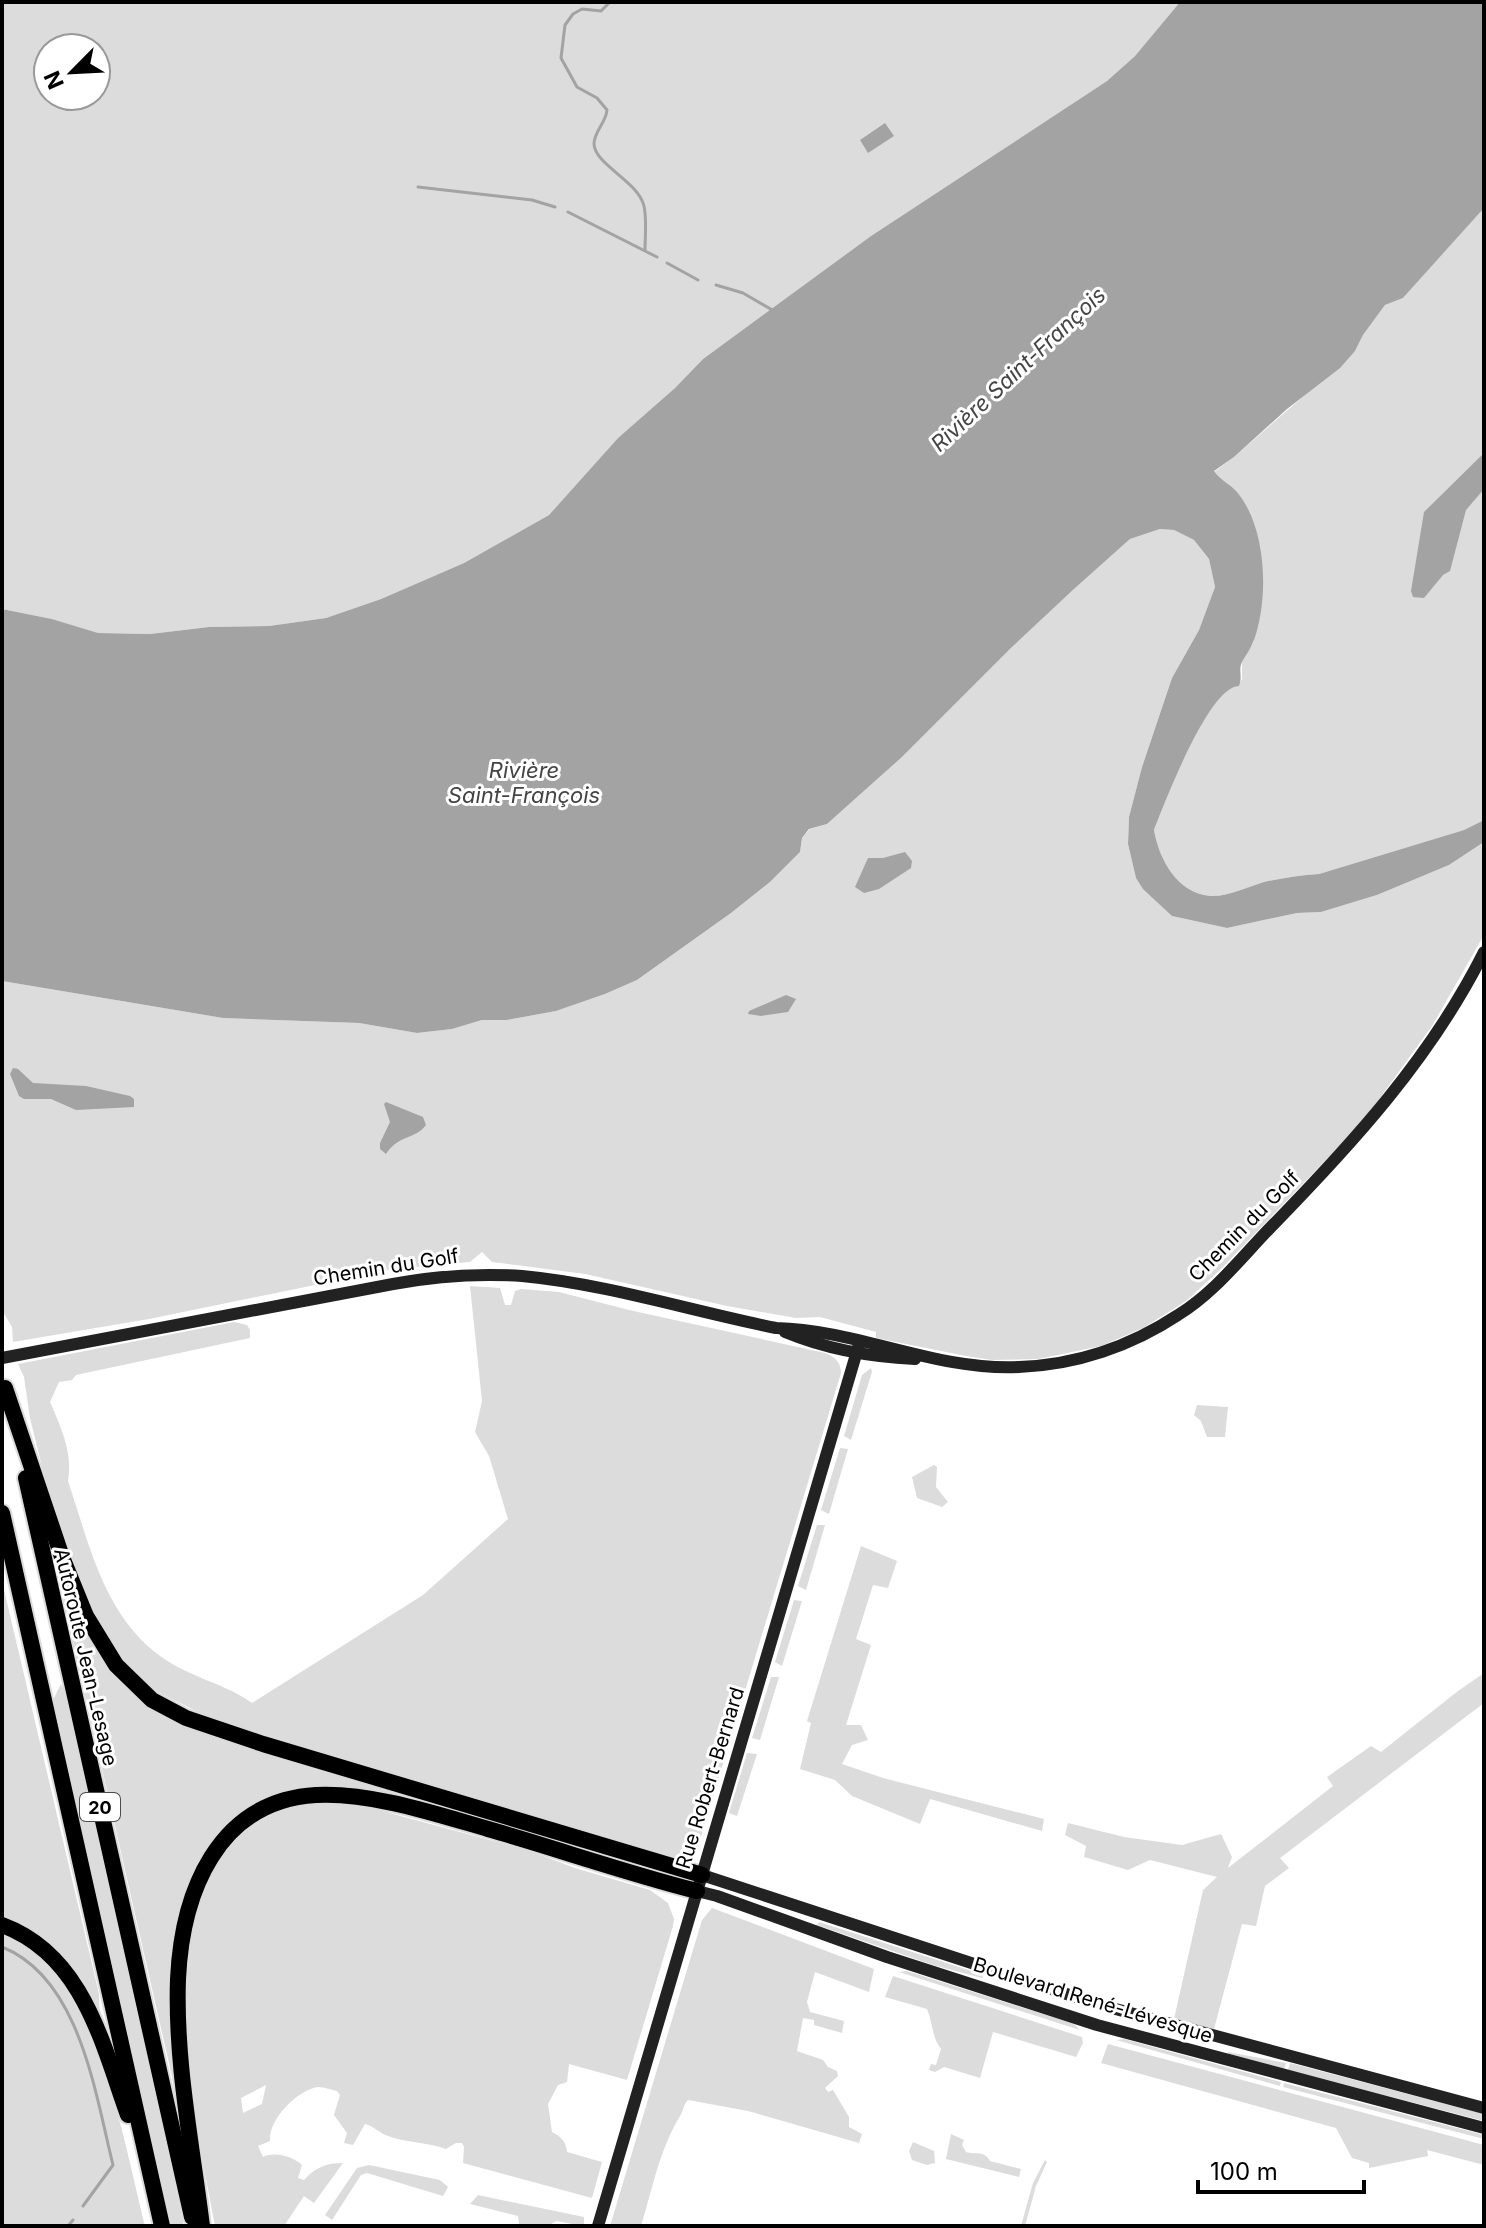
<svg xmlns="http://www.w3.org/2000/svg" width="1486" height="2228" viewBox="0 0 1486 2228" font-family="Inter,sans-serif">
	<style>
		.green { fill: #dcdcdc; fill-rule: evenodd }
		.water { fill: #a3a3a3 }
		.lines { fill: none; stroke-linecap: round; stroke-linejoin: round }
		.stream { stroke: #a3a3a3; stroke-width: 3 }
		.highway-casing { stroke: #dbdbdb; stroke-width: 20 }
		.secondary { stroke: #222; stroke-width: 12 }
		.highway { stroke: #000; stroke-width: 16 }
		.labels { text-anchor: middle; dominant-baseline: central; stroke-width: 6; stroke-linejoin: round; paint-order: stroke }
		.shield { fill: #fff; stroke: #4c4c4c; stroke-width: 2 }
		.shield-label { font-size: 18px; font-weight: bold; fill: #000 }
		.street-label { font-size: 20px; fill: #000; stroke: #fff }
		.water-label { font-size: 22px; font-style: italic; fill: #444; stroke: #fff }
	</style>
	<rect width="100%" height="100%" fill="#fff"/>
	<g class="green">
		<path d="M2,2H1180L1135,56L1107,81L871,236L703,359L675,388L618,438L549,515L464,563L381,599L326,618L269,626L209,627L150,634L97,633L52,619L2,609ZM48,48H96V96H48Z"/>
		<path d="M1484,208V820L1464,830L1319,874C1300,875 1283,878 1264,882C1247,887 1229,897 1210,896C1177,893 1159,859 1154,830C1165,802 1208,686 1239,685L1242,679V662L1254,641L1214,472L1234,457L1355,351L1363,335L1385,305L1403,298Z"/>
		<path d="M1160,529L1174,530L1194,540L1209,559L1215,587L1199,630L1172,678L1142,767L1129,817L1128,844L1136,878L1172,916L1227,928L1297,913L1321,912L1377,895L1449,865L1484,842V935L1432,1026L1372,1109L1348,1137L1220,1270L1186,1301L1143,1328L1101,1346L1038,1359L992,1360L966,1356L876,1338V1332L820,1317L796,1318L727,1306L585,1274L492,1262L482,1252L470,1262L393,1269L149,1319L13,1342L12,1327L2,1310V981L223,1018L359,1023L417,1033L452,1029L482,1020H507L556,1011L605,994L637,980L731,913L770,882L800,852L802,838L810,829L827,824L902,757L1012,647L1074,589L1130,539Z"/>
		<path d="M470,1286L500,1288L505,1305H511L515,1291L521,1289L559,1292L629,1310L825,1353C835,1357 841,1362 841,1373L697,1850L689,1858L676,1859L460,1796L206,1716L158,1692L123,1659L88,1604L44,1475L30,1418L24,1377L18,1364L234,1322L247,1325L250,1330V1338L76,1375L72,1380L59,1382L50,1402C61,1427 73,1453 68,1481C90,1546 104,1617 163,1658C190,1677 228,1685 252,1703L423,1595L508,1519L489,1456L475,1432L482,1401Z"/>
		<path d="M871,1368L872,1372L851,1440L844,1436L862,1375Z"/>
		<path d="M1197,1405L1228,1407L1225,1437H1207L1201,1421L1194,1415Z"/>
		<path d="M840,1448L848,1449L829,1514L821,1510Z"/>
		<path d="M934,1465L937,1467L936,1487L948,1502L942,1507L917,1498L912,1477Z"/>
		<path d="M817,1525H825L806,1590L798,1586Z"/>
		<path d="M861,1546L897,1561L888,1588L873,1585L856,1639L871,1645L846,1725H861L868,1740L852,1745L842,1764L883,1778L1044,1819L1042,1831L930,1799L920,1824L852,1796L835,1780L800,1769L811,1723L807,1721Z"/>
		<path d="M60,1567L145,1703L662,1870L684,1878V1881L397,1800H271L190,1883L178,2103L69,1624L57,1568Z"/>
		<path d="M2,1581L99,1994L100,2022L84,1989L2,1919Z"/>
		<path d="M794,1600L802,1601L782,1666L775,1662Z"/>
		<path d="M1484,1673V1703L1280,1858L1289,1868L1265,1886L1256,1926L1242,1924L1214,2029L1174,2019L1203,1890L1217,1877L1150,1860L1128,1870L1084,1857L1086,1846L1065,1835L1068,1823L1124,1837L1182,1845L1221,1834L1232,1857L1228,1868L1333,1786L1327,1777L1371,1746L1381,1752L1458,1691Z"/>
		<path d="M771,1677H779L760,1740L752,1738Z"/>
		<path d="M61,1684L66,1695L184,2226H172L53,1700Z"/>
		<path d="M747,1753L757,1754L737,1816L729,1813Z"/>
		<path d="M333,1802L360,1805L527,1850L575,1868L650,1890L668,1903L674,1919L673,1926L627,2080L569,2064L567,2082L558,2085L548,2104L552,2132C562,2137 566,2142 567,2152L602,2162L592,2198L463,2163L464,2147L462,2143H456L446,2149C428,2142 406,2143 388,2136C379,2133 374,2126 365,2124L353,2145L344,2143L347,2133L334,2115L340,2095L337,2091C332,2090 324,2087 318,2087C297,2090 268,2120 270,2141L258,2146L263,2157C274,2151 294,2157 302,2165L298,2178L304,2180C316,2167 326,2163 343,2163L314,2203L304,2196L284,2226H215C191,2096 125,1810 333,1802ZM266,2085L262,2104L243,2113L241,2098Z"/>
		<path d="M712,1908L874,1969L869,1992L815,1972L807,2002L810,2012L844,2021L842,2033L814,2025V2020L803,2018L797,2051L823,2060L828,2067L837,2071L838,2076L825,2088L828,2092L833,2090L849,2117V2127L862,2134L859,2143L748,2111L688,2100C683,2105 684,2110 680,2116C659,2151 653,2187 641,2226H610L702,1920Z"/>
		<path d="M819,1922L984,1975L982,1978L933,1965L817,1925Z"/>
		<path d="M2,1935C97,1968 123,2140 145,2226H2Z"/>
		<path d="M907,1971L1074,2024L1080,2030L899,1972Z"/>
		<path d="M893,1976L1082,2037L1083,2043L1076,2057L993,2032L980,2078L944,2067L935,2072L929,2070L931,2064L936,2065L941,2049C932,2038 933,2023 927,2009L885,1997Z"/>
		<path d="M1124,2039L1281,2082L1280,2086L1116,2040Z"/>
		<path d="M1108,2044L1484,2145V2165L1427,2150L1428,2156L1369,2168V2163L1352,2158L1336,2128L1101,2063Z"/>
		<path d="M1228,2052L1286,2063L1284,2069L1228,2054Z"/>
		<path d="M1290,2063L1484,2114V2121L1288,2070Z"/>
		<path d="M1284,2083L1484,2135V2139L1283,2087Z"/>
		<path d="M951,2134L964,2140L962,2145L966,2152C976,2155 984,2150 990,2161L1021,2169L1019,2177L946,2159Z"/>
		<path d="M913,2142L934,2151L935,2163L927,2165L912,2160L909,2151Z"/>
		<path d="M1045,2160L1047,2162L1036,2186L1025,2226H1021L1033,2183Z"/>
		<path d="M369,2165L440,2180L448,2187L443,2196L367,2173L361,2175L332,2220L325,2215L357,2168Z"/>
		<path d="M478,2195L584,2217V2226L556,2221L548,2226L519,2225L518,2216L470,2204Z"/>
	</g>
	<g class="water">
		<path d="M1180,2H1484V208L1403,298L1385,305L1363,335L1355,351L1340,368L1287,409L1234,457L1214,471C1220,480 1230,484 1237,492C1267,528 1269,598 1254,640C1251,648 1246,655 1242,662C1238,670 1243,677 1239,686C1209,686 1165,802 1154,830C1159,859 1177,893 1210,896C1228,897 1247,887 1264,882C1283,878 1300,875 1319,874L1464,830L1484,820V842L1449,865L1377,895L1321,912L1297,913L1227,928L1172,916L1143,889L1136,878L1128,844L1129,817L1142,767L1172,678L1199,630L1215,587L1209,559L1194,540L1174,530L1160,529L1130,539L1074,589L1012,647L902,757L827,824L809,829L802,838L800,852L770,882L731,913L637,980L605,994L556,1011L507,1020H482L452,1029L417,1033L359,1023L223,1018L2,981V609L52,619L98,633L150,634L209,627L269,626L326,618L381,599L464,563L549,515L618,438L675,388L703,359L871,236L1107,81L1135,56Z"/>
		<path d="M885,123L894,136L868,153L860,140Z"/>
		<path d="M1484,453V489L1466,510L1450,571L1443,575L1424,598L1413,597L1411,591L1424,512Z"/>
		<path d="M905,852L912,861L911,868L879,889L864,893L855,887L868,858H883Z"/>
		<path d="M786,995L796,999L788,1012L761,1016L748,1014L749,1011Z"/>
		<path d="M13,1068L18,1069L33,1083L86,1086L130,1096L134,1099V1107L76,1110L51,1099H24L19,1096L10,1074Z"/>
		<path d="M386,1102L423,1117L426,1125C415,1140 399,1134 386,1154L380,1149V1143L390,1122L384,1104Z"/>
	</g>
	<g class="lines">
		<g class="stream">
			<path d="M610,2L601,11L582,9L573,14L565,25L561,58L577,87L597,98L607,110C606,123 594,131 594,144C595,165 638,181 644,206C647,220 645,236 645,250"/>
			<path d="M418,187L532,200L555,207"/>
			<path d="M568,212L657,257"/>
			<path d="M667,263L698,280"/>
			<path d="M716,285L743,293L774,311"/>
			<path d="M2,1947C80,1978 95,2093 113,2165L83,2206"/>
			<path d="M68,2226L73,2220"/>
		</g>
		<g class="highway-casing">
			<g id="highway">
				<path d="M5,1388L62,1557L86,1616L116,1665L152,1700L186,1718L263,1744L702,1875"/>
				<path d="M26,1478L192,2217"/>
				<path d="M2,1513L162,2226"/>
				<path d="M2,1925C83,1955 102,2043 128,2115"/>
				<path d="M202,2226C192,2145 175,2061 178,1979C182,1893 217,1801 316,1795C370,1792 436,1814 488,1829C558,1849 626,1873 697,1891"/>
			</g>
		</g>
		<g class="secondary">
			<path d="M785,1332C826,1349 871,1357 915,1359"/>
			<path d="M2,1358L393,1284C436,1276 478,1273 522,1276C607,1284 691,1311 776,1328C859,1330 935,1371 1019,1367C1076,1365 1131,1346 1178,1315C1214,1293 1241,1258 1270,1228C1352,1144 1431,1058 1484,952"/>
			<path d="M702,1875L1097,2004L1484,2108"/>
			<path d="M697,1891L717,1896L887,1957L1097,2025L1484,2128"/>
			<path d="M598,2226L860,1341"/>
		</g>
		<use href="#highway" class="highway"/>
	</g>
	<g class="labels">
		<rect class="shield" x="80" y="1793" width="40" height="28" rx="6"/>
		<g class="shield-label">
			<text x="100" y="1807">20</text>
		</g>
		<g class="street-label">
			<text transform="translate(1244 1226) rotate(-45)">Chemin du Golf</text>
			<text transform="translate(386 1267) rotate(-9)">Chemin du Golf</text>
			<text transform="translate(86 1657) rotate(77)">Autoroute Jean-Lesage</text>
			<text transform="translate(710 1778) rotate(-73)">Rue Robert-Bernard</text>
			<text transform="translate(1093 2000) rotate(17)">Boulevard René-Lévesque</text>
		</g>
		<g class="water-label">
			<text transform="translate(1018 369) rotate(-43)">Rivière Saint-François</text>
			<text x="524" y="770">Rivière<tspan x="524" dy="25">Saint-François</tspan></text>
		</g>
	</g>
	<rect width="1486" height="2228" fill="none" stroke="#000000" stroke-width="8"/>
	<g transform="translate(72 72) rotate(246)"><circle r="38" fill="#ffffff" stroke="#999999" stroke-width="2"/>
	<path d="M0-6L14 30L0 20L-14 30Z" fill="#000000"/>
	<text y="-12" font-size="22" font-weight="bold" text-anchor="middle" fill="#000000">N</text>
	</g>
	<path d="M1198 2180v12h166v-12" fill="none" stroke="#000000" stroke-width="4"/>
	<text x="1210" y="2180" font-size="24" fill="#000000" stroke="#ffffff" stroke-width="6" paint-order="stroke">100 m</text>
</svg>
